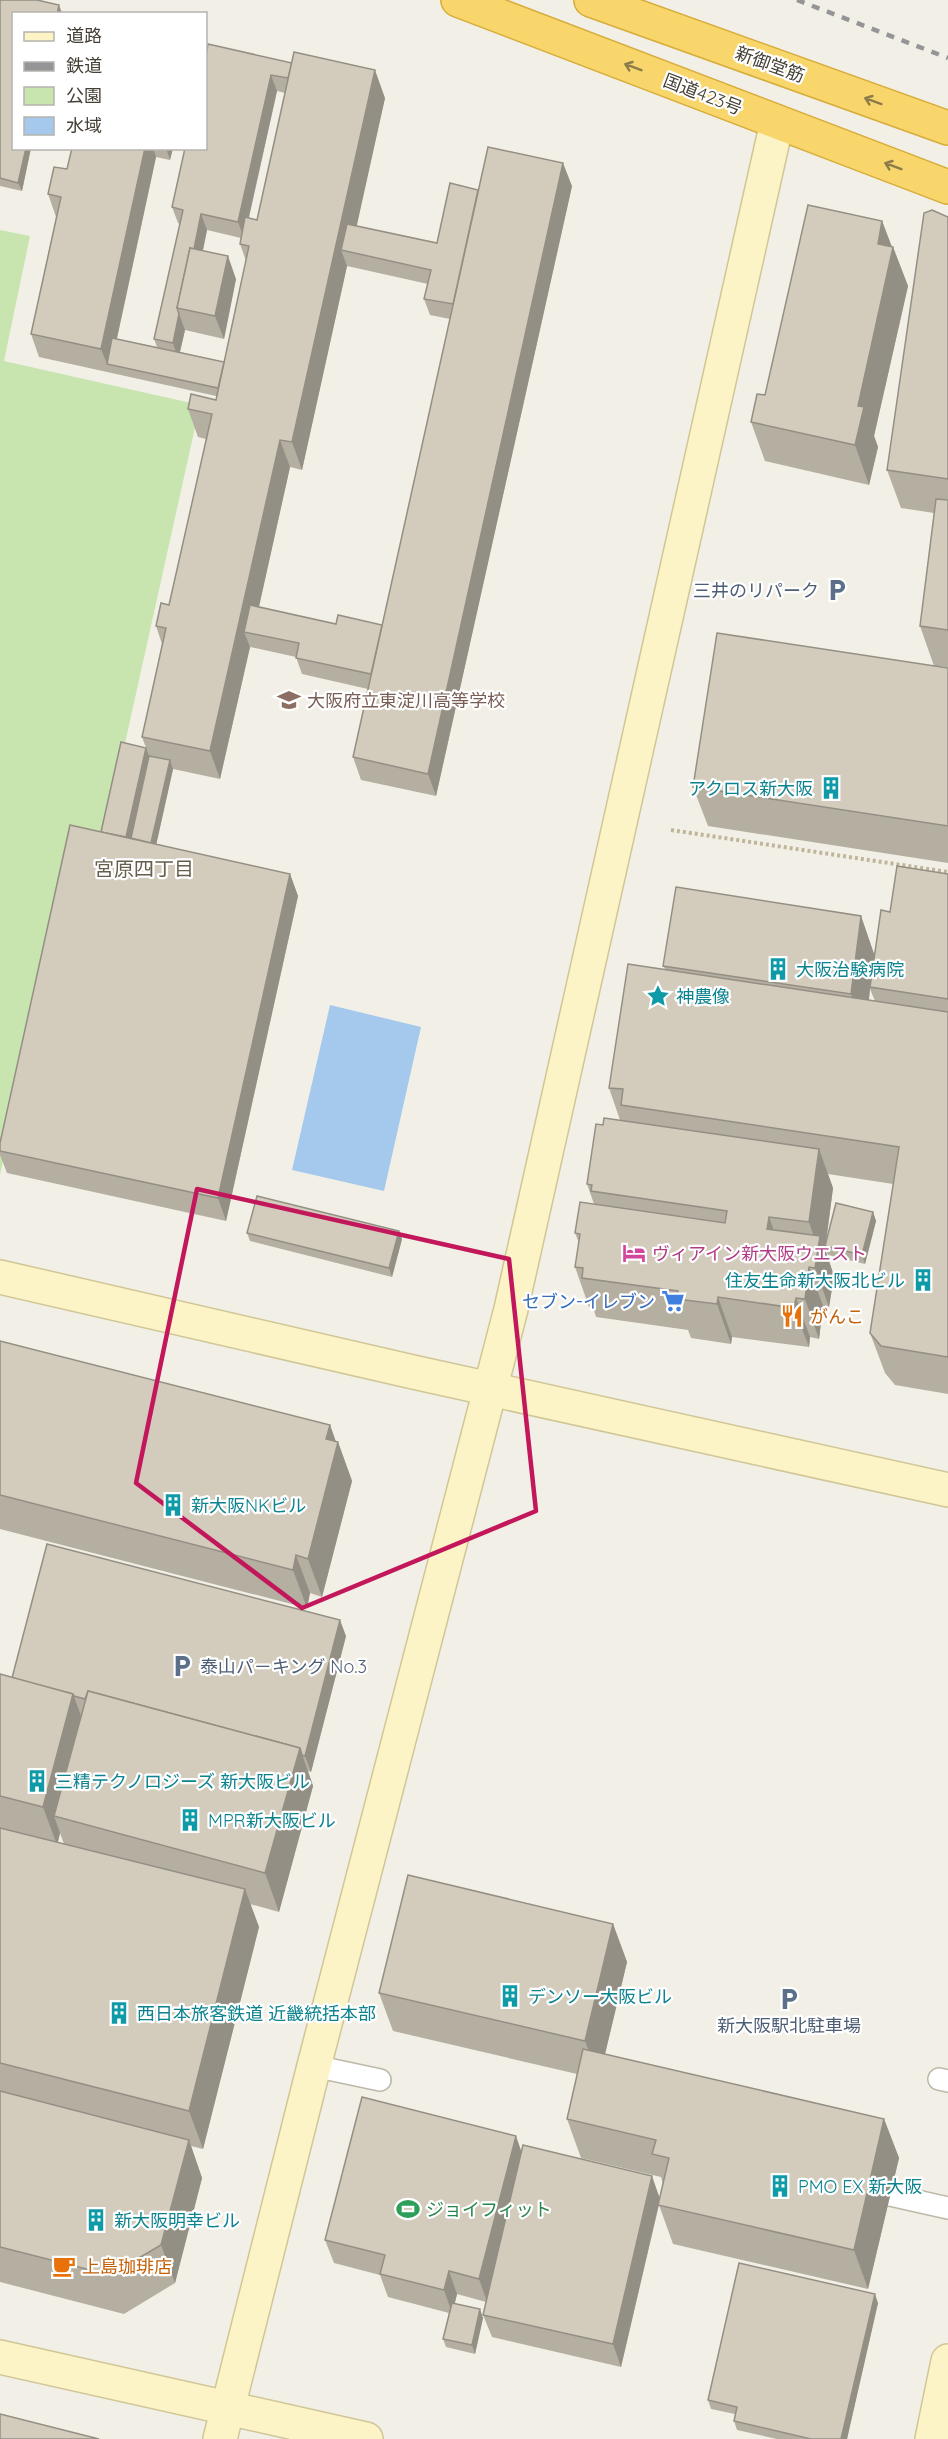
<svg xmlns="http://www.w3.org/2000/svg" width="948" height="2439" viewBox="0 0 948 2439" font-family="Quicksand,'Noto Sans JP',sans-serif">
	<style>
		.green { fill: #c8e5b0 }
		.water { fill: #a4c9ed }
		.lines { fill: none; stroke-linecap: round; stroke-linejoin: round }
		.lane-casing { stroke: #bdb8a9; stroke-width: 24 }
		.secondary-casing { stroke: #d0c697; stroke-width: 36 }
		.highway-casing { stroke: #d7ac3b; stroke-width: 36 }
		.path { stroke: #beb59b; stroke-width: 4; stroke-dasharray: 3 3; stroke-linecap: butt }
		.lane { stroke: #fff; stroke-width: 21 }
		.secondary { stroke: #fcf4c6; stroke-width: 33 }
		.highway { stroke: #f8d66b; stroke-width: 33 }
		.rail { stroke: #959595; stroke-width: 4.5; stroke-dasharray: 8 8; stroke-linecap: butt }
		.wall { fill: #b5afa2; fill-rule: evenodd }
		.shaded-wall { fill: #948f84 }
		.building { fill: #d3ccbc; stroke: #948f84; stroke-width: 1.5 }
		.oneway { stroke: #8d7c4b }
		.marked { fill: none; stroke: #c2185b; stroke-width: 4.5; stroke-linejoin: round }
		.labels { text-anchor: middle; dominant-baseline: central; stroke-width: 4.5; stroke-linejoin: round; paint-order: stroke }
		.street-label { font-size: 18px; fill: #454035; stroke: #fff }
		.service-label { font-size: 18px; fill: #4e5e75; stroke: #fff; text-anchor: end }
		.education-label { font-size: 18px; fill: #785e54; stroke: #fff; text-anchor: start }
		.culture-label { font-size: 18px; fill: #0d838f; stroke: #fff; text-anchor: start }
		.hotel-label { font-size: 18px; fill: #b23c85; stroke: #fff; text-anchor: start }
		.shop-label { font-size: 18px; fill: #366cbe; stroke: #fff; text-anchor: end }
		.food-label { font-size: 18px; fill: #c56008; stroke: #fff; text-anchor: start }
		.leisure-label { font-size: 18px; fill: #27864d; stroke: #fff; text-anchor: start }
		.neighbourhood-label { font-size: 20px; fill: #675f4d; stroke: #fff }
	</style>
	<rect width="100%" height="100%" fill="#f2f0e6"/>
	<path class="green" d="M0,230L30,236L4,361L200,405L102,847L74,842L0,1175Z"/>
	<path class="water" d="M330,1005L421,1027L384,1191L292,1170Z"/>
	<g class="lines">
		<g class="lane-casing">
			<g id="lane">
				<path d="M314,2066L380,2080"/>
				<path d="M939,2079L948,2081"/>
				<path d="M890,2195L948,2208"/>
			</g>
		</g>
		<g class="secondary-casing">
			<g id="secondary">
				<path d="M0,1277L413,1372L948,1490"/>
				<path d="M0,2357L366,2439"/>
				<path d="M220,2439L314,2066L511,1309L777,122"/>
				<path d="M932,2439L948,2361"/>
			</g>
		</g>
		<g class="highway-casing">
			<g id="highway">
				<path d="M458,0L948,187"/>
				<path d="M591,0L948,128"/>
			</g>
		</g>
		<path class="path" d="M671,830L948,872"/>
		<use href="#lane" class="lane"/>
		<use href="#secondary" class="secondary"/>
		<use href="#highway" class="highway"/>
		<path class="rail" d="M797,0L948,58"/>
	</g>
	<g class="wall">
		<path d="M0,0L62,13L14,148H31L22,191L0,186Z"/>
		<path d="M206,55L385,98L356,226L437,243L478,190L572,186L436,796L361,780L353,757L368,689L302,674L296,657L250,647L220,779L173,769L156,844L290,874L298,896L226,1221L7,1173L0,1155V1143L101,832L146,748L142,737L162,644L156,626L169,605L206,439L198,437L188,409L216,400V396L39,357L31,334L56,217L48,194L67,169L72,148H173L170,160L156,157L117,339L157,347L154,339L180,224L178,223L172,207ZM277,91L285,93L257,220L249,218ZM207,230L241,238L240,244L246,261L224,362L180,352L185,330L224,339L236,279L203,251ZM347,266L428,284L424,299L430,315L450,319L382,625L336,624L259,607L290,467L302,470Z"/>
		<path d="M948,217V667L934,666L920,626L934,513L901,508L887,470Z"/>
		<path d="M882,221L892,247H893L908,286L874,436L878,447L869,485L765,461L751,422L765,395Z"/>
		<path d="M948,668V863L708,826L693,787Z"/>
		<path d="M948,874V1394L895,1385L885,1373L870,1333L893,1184L828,1174L833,1188L826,1243L873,1212L876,1221L865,1264L828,1255L825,1247V1249L834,1276L829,1307L823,1306L819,1339L810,1337L809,1347L732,1337L731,1344L691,1338L688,1330L596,1317L593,1307H589L575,1267L579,1243L575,1233L594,1204L587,1184L620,1120L609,1088L665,969L663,966L861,916L874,954L890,912ZM870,989L875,1001L869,1000Z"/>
		<path d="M247,1233L402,1239L392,1277L250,1241Z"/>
		<path d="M0,1341L330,1425L336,1442H338L352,1481L322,1597L310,1593L307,1608L0,1529Z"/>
		<path d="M346,1636L311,1772L308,1771L313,1786L279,1912L250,1904L259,1927L203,2149L191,2146L202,2178L175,2283L124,2314L0,2282V1674L12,1678ZM60,1833L64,1844L58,1842Z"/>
		<path d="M613,1924L627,1962L605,2054L884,2119L899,2158L868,2289L673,2244L659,2205L621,2367L492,2337L483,2315L486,2302L457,2294L455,2303L483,2318L475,2354L446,2347L443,2339L449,2313L388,2297L380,2275L334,2263L325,2240L521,2152L660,2198L663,2184L661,2177L581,2158L567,2119L577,2074L393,2031L379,1993Z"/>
		<path d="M878,2303L847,2439H777L737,2430L734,2421L735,2414L711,2409L708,2400Z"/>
	</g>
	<g class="shaded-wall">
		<path d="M59,5L62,13V14H57Z"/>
		<path d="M375,70L385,98L351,252L341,250L347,266L302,470L292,442Z"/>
		<path d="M271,75L277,91L244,238L238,222Z"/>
		<path d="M26,148H31L22,191L18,183Z"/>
		<path d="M145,148H153L156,157L111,365L107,364L101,349Z"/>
		<path d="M166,148H173L170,160Z"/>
		<path d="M563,163L572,186L436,796L428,774Z"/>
		<path d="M201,214L207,230L190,310L180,308Z"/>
		<path d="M882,221L893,250V247L908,286L874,436L878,447L869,485L855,445L858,406L878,244Z"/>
		<path d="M228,256L236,279L224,339L215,316Z"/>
		<path d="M179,314L185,330L178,360L173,343Z"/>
		<path d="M280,440L290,467L253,633L244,632L250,647L220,779L210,751Z"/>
		<path d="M146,748L152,764L133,852L125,843Z"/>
		<path d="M170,760L173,769L152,864L149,855Z"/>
		<path d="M290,874L298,896L226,1221L218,1198Z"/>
		<path d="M861,916L874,954L865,1032L851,994Z"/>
		<path d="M819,1149L833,1188L825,1249L834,1276L829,1307L815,1268L818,1249L809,1222Z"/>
		<path d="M873,1212L876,1221L865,1264L862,1255Z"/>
		<path d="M769,1217L783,1256L767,1229Z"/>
		<path d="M399,1231L402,1239L392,1277L389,1268Z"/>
		<path d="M809,1267L823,1306L819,1339L805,1299Z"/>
		<path d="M718,1297L732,1337L731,1344L717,1304Z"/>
		<path d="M796,1298L810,1337L809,1347L794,1308Z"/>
		<path d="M330,1425L337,1445L338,1442L352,1481L322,1597L308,1559L326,1439Z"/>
		<path d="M296,1555L310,1593L307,1608L293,1570Z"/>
		<path d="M340,1620L346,1636L311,1772L305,1756Z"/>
		<path d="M73,1694L87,1732L54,1816L60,1833L57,1845L43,1807Z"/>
		<path d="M300,1748L313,1786L279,1912L265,1873Z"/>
		<path d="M245,1889L259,1927L203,2149L189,2111Z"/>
		<path d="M613,1924L627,1962L599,2079L585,2041Z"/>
		<path d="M884,2119L899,2158L868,2289L854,2250Z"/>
		<path d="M516,2136L524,2159L487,2302L479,2279Z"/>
		<path d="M189,2140L202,2178L175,2283L161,2245Z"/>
		<path d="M652,2176L660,2199L621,2367L613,2344Z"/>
		<path d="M449,2271L457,2294L452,2313L444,2290Z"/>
		<path d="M875,2294L878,2303L847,2439H841Z"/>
		<path d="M480,2309L483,2318L475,2354L472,2345Z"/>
	</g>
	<g class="building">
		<path d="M0,0H37L59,5L57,14H14V148H26L18,183L0,178Z"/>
		<path d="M208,44L292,63L288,78L271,75L238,222L201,214L194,249L190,248L177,308L179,314L173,343L154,339L183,210L172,207L185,148H206V55Z"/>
		<path d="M294,52L375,70L292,442L280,440L210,751L142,737L166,628L156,626L161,603L169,605L212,414L188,409L191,394L216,400L249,246L240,244L245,217L257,220Z"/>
		<path d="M488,147L563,163L428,774L353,757Z"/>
		<path d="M72,148H145L101,349L31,334L61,197L48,194L54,167L67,169Z"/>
		<path d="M450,183L478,190L453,304L424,299L431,270L341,250L347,224L437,243Z"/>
		<path d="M808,205L882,221L878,244L893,247L858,406L864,407L855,445L751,422L757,394L765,395Z"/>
		<path d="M932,210L948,217V479L887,470L924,213Z"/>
		<path d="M190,248L228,256L215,316L177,308Z"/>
		<path d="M112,338L224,362L218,388L107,364Z"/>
		<path d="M936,499L948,500V630L920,626Z"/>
		<path d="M250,605L336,624L338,615L382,625L371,674L296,658L299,643L244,632Z"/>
		<path d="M717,633L948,668V826L693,787Z"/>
		<path d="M121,742L146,748L126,837L101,832Z"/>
		<path d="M149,756L170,760L151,843L131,838Z"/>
		<path d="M70,825L290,874L218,1198L0,1151V1143Z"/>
		<path d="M897,866L948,874V999L870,987L881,910L890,912Z"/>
		<path d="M676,887L861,916L851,994L663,966Z"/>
		<path d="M628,964L948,1012V1357L881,1346L870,1333L899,1147L621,1105L623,1089L609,1088Z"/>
		<path d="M604,1118L819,1149L809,1222L769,1217L767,1229L820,1236L815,1268L809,1267L805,1299L796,1298L794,1308L718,1297L717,1304L677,1299L678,1291L582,1278L583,1268L575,1267L580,1234L575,1233L580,1202L725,1223L727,1211L591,1191L592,1185L587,1184L596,1124L603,1125Z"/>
		<path d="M257,1196L399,1231L389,1268L247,1233Z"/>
		<path d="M836,1203L873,1212L862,1255L825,1246Z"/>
		<path d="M0,1341L330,1425L326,1439L338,1442L308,1559L296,1555L293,1570L0,1495Z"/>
		<path d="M47,1544L340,1620L305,1756L302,1755L300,1748L88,1691L85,1699L74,1696L73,1694L12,1678Z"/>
		<path d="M0,1674L73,1694L43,1807L0,1796Z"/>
		<path d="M88,1691L300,1748L265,1873L54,1816Z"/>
		<path d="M0,1828L245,1889L189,2111L0,2063Z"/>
		<path d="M408,1875L613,1924L585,2041L379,1993Z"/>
		<path d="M583,2049L884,2119L854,2250L658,2205L669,2158L652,2154L656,2140L567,2119Z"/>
		<path d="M0,2091L189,2140L161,2245L110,2275L0,2247Z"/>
		<path d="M362,2097L516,2136L479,2279L449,2271L444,2290L380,2274L385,2255L325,2240Z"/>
		<path d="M523,2145L652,2176L613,2344L483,2315Z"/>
		<path d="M739,2263L875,2294L841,2439H811L734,2421L737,2407L708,2400Z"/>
		<path d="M452,2303L480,2309L472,2345L443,2339Z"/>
		<path d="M0,2414L99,2439H0Z"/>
	</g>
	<defs><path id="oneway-shaft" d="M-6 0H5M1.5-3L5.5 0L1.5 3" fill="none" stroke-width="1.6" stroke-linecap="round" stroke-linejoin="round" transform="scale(1.5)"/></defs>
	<g class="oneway">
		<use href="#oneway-shaft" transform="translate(633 67) rotate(-159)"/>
		<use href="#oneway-shaft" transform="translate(873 101) rotate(-160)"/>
		<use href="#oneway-shaft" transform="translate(893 166) rotate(-159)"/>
	</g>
	<path class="marked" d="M197,1189L509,1259L536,1511L302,1608L136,1483Z"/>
	<defs>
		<g id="parking-bare" transform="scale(1.8)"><path d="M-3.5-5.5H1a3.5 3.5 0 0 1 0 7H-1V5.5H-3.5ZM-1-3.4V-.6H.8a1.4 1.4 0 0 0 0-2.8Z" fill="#5c6f8a" stroke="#fff" stroke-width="2.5" paint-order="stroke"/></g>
		<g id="school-bare" transform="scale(1.8)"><path d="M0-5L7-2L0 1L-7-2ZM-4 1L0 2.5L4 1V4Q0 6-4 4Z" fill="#8d6e63" stroke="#fff" stroke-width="2.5" paint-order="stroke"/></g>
		<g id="building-bare" transform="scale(1.8)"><path d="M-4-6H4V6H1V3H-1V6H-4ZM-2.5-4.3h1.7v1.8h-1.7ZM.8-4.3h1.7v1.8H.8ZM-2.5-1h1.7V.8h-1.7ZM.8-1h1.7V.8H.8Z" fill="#0f9aa8" stroke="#fff" stroke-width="2.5" paint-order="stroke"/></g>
		<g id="sight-bare" transform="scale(1.8)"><path d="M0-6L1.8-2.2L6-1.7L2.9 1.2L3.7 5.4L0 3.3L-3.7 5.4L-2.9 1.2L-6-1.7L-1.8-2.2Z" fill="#0f9aa8" stroke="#fff" stroke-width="2.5" paint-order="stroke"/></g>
		<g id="hotel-bare" transform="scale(1.8)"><path d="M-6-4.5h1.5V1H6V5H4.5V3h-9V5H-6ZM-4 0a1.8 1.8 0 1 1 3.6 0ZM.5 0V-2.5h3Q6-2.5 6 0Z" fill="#d1479c" stroke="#fff" stroke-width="2.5" paint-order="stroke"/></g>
		<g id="supermarket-bare" transform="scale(1.8)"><path d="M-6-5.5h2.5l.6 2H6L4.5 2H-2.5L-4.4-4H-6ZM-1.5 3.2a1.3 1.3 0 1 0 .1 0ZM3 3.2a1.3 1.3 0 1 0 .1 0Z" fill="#3f7fe0" stroke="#fff" stroke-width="2.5" paint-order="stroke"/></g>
		<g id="restaurant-bare" transform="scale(1.8)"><path d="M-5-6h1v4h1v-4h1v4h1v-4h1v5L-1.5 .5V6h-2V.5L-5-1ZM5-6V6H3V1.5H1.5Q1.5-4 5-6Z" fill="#e8710a" stroke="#fff" stroke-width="2.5" paint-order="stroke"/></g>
		<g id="stadium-bare" transform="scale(1.8)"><path d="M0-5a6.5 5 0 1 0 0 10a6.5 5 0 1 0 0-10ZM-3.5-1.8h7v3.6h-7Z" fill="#2e9e5b" stroke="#fff" stroke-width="2.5" paint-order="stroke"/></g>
		<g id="cafe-bare" transform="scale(1.8)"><path d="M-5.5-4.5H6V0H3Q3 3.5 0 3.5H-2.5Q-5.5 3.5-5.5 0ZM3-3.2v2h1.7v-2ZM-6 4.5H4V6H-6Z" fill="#e8710a" stroke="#fff" stroke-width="2.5" paint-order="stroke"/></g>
	</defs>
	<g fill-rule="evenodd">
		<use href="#parking-bare" x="837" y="590"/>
		<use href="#school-bare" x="289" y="700"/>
		<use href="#building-bare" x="831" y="788"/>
		<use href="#building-bare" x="778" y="969"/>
		<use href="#sight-bare" x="658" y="996"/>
		<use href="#hotel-bare" x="634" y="1253"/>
		<use href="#building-bare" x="923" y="1280"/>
		<use href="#supermarket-bare" x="673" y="1301"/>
		<use href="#restaurant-bare" x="792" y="1316"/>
		<use href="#building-bare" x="173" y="1505"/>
		<use href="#parking-bare" x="182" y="1666"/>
		<use href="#building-bare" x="37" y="1781"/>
		<use href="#building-bare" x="190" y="1820"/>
		<use href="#building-bare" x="510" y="1996"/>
		<use href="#parking-bare" x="789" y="1999"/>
		<use href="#building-bare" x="119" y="2013"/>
		<use href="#building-bare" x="780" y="2186"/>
		<use href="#stadium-bare" x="408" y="2209"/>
		<use href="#building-bare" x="96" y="2220"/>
		<use href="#cafe-bare" x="64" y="2266"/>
	</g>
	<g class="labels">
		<g class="street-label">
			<text transform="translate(770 64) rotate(20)">新御堂筋</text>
			<text transform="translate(703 94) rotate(21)">国道423号</text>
		</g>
		<g class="service-label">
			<text x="819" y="590">三井のリパーク</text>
			<text x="200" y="1666" text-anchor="start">泰山パ－キング No.3</text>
			<text x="789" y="2025" text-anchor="middle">新大阪駅北駐車場</text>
		</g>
		<g class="education-label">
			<text x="307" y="700">大阪府立東淀川高等学校</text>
		</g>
		<g class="culture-label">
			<text x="813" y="788" text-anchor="end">アクロス新大阪</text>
			<text x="796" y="969">大阪治験病院</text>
			<text x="676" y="996">神農像</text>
			<text x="905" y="1280" text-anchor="end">住友生命新大阪北ビル</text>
			<text x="191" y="1505">新大阪NKビル</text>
			<text x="55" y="1781">三精テクノロジーズ 新大阪ビル</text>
			<text x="208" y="1820">MPR新大阪ビル</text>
			<text x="528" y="1996">デンソー大阪ビル</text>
			<text x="137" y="2013">西日本旅客鉄道 近畿統括本部</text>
			<text x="798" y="2186">PMO EX 新大阪</text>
			<text x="114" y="2220">新大阪明幸ビル</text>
		</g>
		<g class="hotel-label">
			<text x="652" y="1253">ヴィアイン新大阪ウエスト</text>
		</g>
		<g class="shop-label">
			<text x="655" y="1301">セブン-イレブン</text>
		</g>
		<g class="food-label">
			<text x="810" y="1316">がんこ</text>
			<text x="82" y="2266">上島珈琲店</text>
		</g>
		<g class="leisure-label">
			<text x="426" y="2209">ジョイフィット</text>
		</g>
		<g class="neighbourhood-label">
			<text x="144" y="868">宮原四丁目</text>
		</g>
	</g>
	<rect x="12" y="12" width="195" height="138" fill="#ffffff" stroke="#b5b3ae" stroke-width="1.5"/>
	<rect x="24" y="32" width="30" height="9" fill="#fcf4c6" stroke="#b5b3ae" stroke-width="1.5"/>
	<text x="66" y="42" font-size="18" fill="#454035">道路</text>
	<rect x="24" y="62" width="30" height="9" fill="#959595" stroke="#b5b3ae" stroke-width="1.5"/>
	<text x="66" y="72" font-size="18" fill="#454035">鉄道</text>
	<rect x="24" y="87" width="30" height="18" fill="#c8e5b0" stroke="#b5b3ae" stroke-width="1.5"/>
	<text x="66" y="102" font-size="18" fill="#454035">公園</text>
	<rect x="24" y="117" width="30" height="18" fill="#a4c9ed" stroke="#b5b3ae" stroke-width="1.5"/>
	<text x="66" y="132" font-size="18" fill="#454035">水域</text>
</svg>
